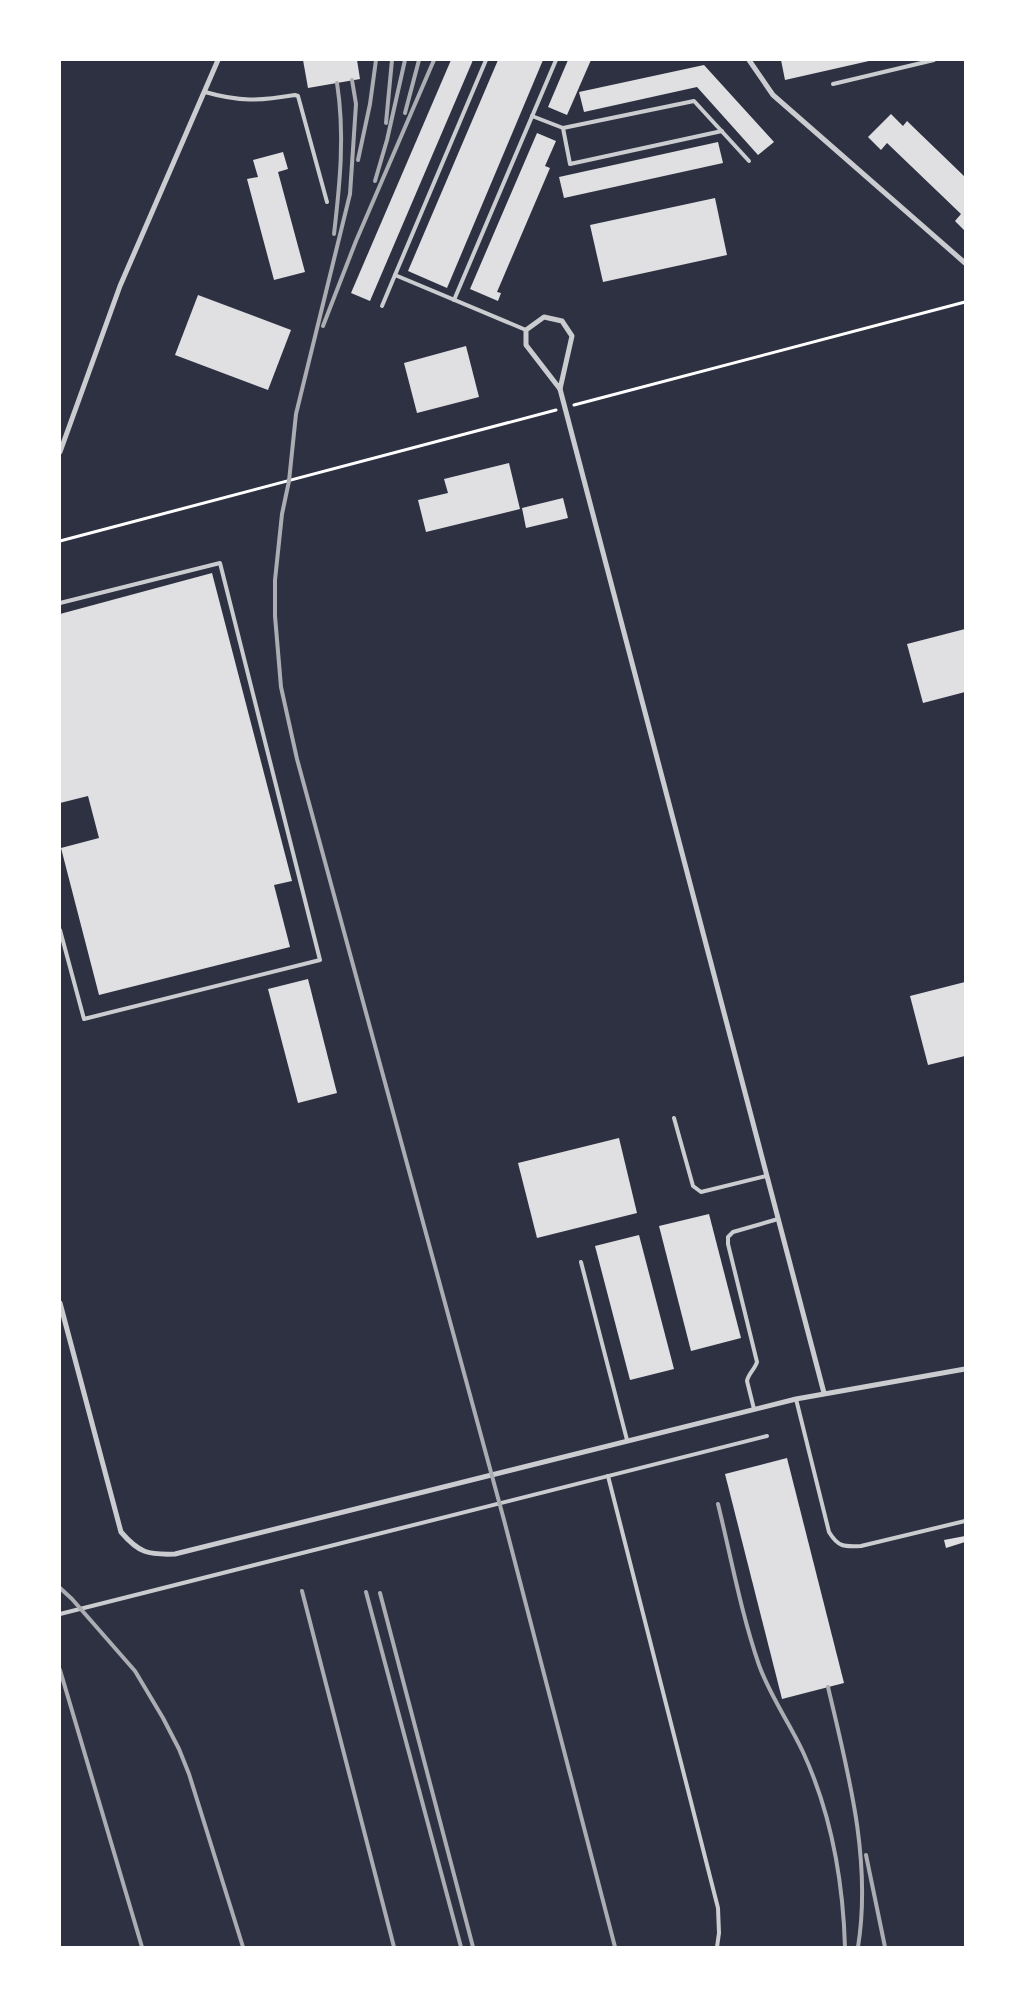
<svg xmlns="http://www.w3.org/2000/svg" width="1025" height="2007" viewBox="0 0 1025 2007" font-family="'PT Sans Narrow',sans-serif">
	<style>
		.building { fill: #e0e0e3 }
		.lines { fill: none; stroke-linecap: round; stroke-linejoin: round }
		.path { stroke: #fff; stroke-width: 3 }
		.service { stroke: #caccd0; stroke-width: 4 }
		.minor { stroke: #caccd0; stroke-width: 5 }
		.rail { stroke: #abadb3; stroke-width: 4 }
	</style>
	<rect width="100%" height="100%" fill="#2d3142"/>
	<g class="building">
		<path d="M303,60H357L360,79L308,88Z"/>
		<path d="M451,60H473L370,301L351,293Z"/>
		<path d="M498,60H543L447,288L408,271Z"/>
		<path d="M568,60H591L567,115L548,107Z"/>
		<path d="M781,60H869V61L785,80Z"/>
		<path d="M704,65L774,142L758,155L697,87L584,112L579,92Z"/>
		<path d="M891,114L903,126L907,121L965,177V231L955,221L961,214L887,143L881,150L868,137Z"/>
		<path d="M537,133L556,141L545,166L550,168L497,292L501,293L498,301L470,289Z"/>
		<path d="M718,142L723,163L564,198L559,177Z"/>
		<path d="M283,152L288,169L278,172L305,272L274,280L247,179L258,177L253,160Z"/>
		<path d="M715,198L727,255L603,282L590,225Z"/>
		<path d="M198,295L291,330L268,390L175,355Z"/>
		<path d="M466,346L479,397L417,413L404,363Z"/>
		<path d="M509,463L520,509L426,532L418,500L448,493L444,479Z"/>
		<path d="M563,498L568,518L526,528L522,508Z"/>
		<path d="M212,573L292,881L274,885L290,947L99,995L61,848L99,838L88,796L60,803V614Z"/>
		<path d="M965,629V692L923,703L907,644Z"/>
		<path d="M308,979L337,1093L298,1103L268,989Z"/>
		<path d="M965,982V1056L928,1065L910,996Z"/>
		<path d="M619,1138L637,1213L537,1238L518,1163Z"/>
		<path d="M709,1214L741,1338L691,1351L659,1226Z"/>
		<path d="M639,1235L674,1369L630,1380L595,1246Z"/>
		<path d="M787,1458L844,1683L782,1699L725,1474Z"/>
		<path d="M965,1536V1542L946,1548L944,1540Z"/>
	</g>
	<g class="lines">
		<g class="path">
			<path d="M574,405L965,302"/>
			<path d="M60,541L556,410"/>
		</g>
		<g class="service">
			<path d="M486,60L395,275L526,330"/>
			<path d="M833,84L934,60"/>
			<path d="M205,92C240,102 259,101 295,95L298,96L327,202"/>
			<path d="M532,116L563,128L694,101L749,161"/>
			<path d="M563,128L570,164L722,131"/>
			<path d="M454,300L556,60"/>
			<path d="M382,306L395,275"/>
			<path d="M60,603L220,563L320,960L84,1019L60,930"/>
			<path d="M674,1118L693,1186L701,1192L766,1176"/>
			<path d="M581,1262L627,1440"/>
			<path d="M796,1399L829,1532C838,1547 844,1547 861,1546L965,1521"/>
			<path d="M754,1409L747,1381C748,1374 755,1369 757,1362L728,1244V1237L733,1232L778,1219"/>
			<path d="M608,1476L718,1908L719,1933L717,1947"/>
			<path d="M60,1614L767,1436"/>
		</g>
		<g class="minor">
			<path d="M749,60L773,95L965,263"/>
			<path d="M544,317L562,321L572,336L560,389L526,345V330Z"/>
			<path d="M560,389L824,1393"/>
			<path d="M60,452L120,286L218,60"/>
			<path d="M60,1303L121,1532C139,1553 148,1555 175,1554L796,1399L965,1369"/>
		</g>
		<g class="rail">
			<path d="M352,80L356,104L350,194L296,414L289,481L282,514L275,580V616L281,687L297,759L504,1520L615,1947"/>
			<path d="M405,113L419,60"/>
			<path d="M386,123L392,60"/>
			<path d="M358,160L370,104L376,60"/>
			<path d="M375,181L387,140L405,60"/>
			<path d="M334,234C340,183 345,134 337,83"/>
			<path d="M323,326L356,241L434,60"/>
			<path d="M718,1504C731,1557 741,1613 759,1665C770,1696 789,1722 803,1752C831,1813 843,1880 845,1947"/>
			<path d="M60,1588L72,1599L135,1671L163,1718L179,1749L189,1774L243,1947"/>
			<path d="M302,1591L394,1947"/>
			<path d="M366,1592L461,1947"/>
			<path d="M380,1593L473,1947"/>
			<path d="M60,1670L142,1947"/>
			<path d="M828,1687C848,1772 872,1860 858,1947"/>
			<path d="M866,1855L885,1947"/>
		</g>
	</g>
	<rect width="1025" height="2007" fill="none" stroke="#ffffff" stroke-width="122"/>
</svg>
